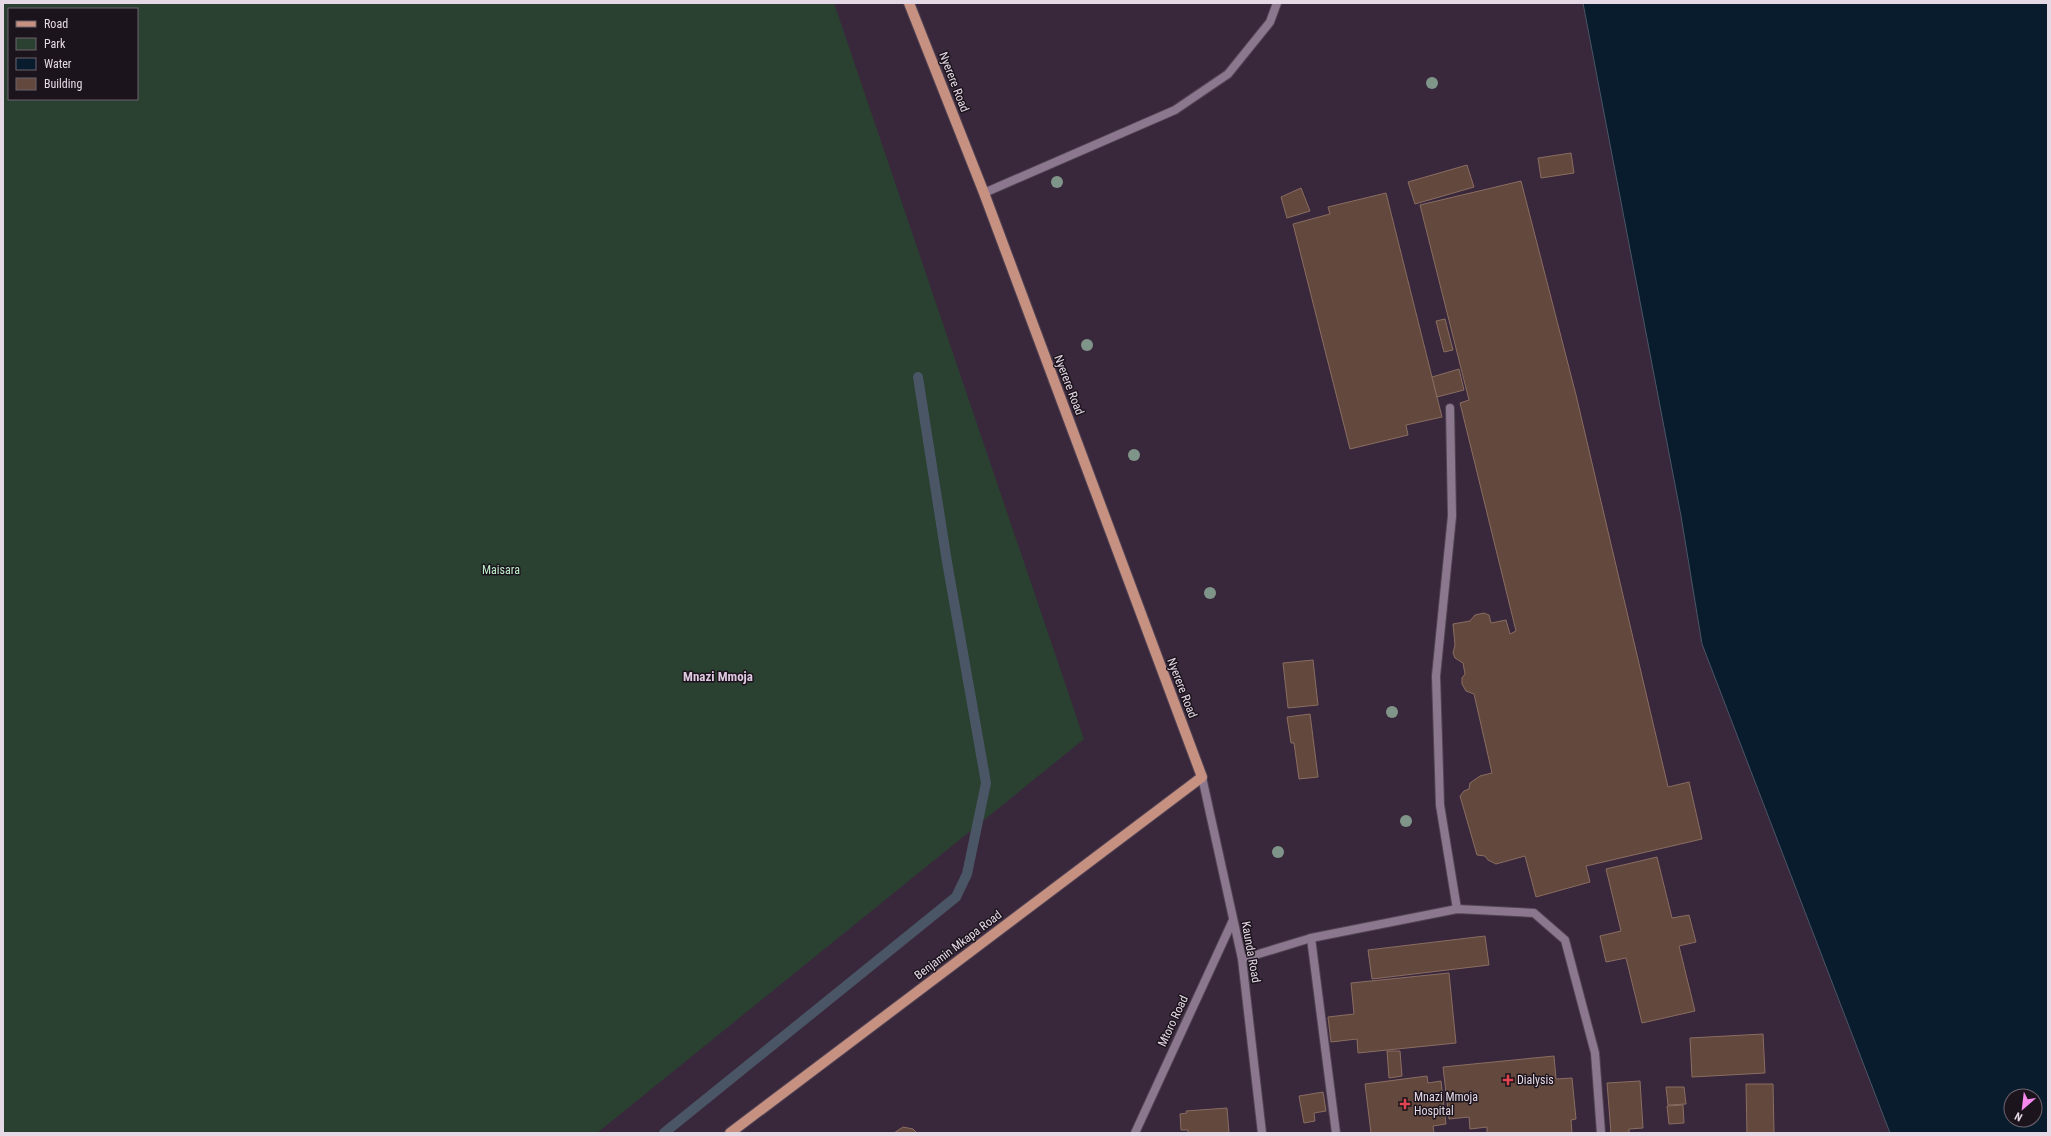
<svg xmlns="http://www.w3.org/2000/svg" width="2051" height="1136" viewBox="0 0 2051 1136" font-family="'Roboto Condensed',sans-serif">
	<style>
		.green { fill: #2a4131; fill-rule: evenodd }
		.water { fill: #081c2e; stroke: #4a5565; fill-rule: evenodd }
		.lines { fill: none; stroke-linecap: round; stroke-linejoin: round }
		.stream { stroke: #4a5565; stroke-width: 10 }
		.building { fill: #63483e; stroke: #8a6d62 }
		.lane-casing { stroke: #534455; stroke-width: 10 }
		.street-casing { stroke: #534455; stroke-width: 10 }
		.primary-casing { stroke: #534455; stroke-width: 12 }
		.lane { stroke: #8c788e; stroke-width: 8 }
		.street { stroke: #8c788e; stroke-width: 8 }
		.primary { stroke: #c79181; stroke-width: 10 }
		.tree { fill: #809589 }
		.health-dot { fill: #e0444e; stroke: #1c141d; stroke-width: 1.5 }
		.labels { text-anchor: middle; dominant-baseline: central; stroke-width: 3; stroke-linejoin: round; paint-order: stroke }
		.street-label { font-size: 12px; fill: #e4d9e5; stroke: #1c141d }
		.park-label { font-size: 12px; fill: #bbeec8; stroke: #1c141d }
		.poi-label { font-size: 12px; fill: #e4d9e5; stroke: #1c141d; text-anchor: start }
		.neighbourhood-label { font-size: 13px; font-weight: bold; fill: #dfc9e1; stroke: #1c141d }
	</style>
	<rect width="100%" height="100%" fill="#39283b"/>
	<path class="green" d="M3,3H834L1084,739L597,1133H3ZM9,9H137V99H9Z"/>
	<path class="water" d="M1583,3H2048V1133H1890L1702,644L1681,516ZM2011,1096H2035V1120H2011Z"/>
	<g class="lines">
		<path class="stream" d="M664,1133L956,897L967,874L986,783L947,562L918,377"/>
	</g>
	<g class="building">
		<path d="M1571,153L1574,173L1541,178L1538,158Z"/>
		<path d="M1467,165L1474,187L1415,204L1408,182Z"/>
		<path d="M1521,181L1576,395L1668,787L1689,782L1702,839L1586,866L1590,882L1536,897L1525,856L1496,864L1488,860L1485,856L1477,855L1460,796L1464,791L1469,789L1470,783L1480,776L1492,773L1474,694L1466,691L1462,684V678L1465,674L1463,663L1455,658L1453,653L1455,645L1453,624L1470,621L1475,615L1484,613L1489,615L1491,623L1506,620L1510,634L1516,631L1460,403L1469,400L1420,205Z"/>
		<path d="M1301,188L1310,211L1287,218L1281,197Z"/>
		<path d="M1386,193L1442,417L1406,425L1408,435L1350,449L1293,224L1330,214L1328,207Z"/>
		<path d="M1445,319L1453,350L1444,352L1436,321Z"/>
		<path d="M1459,369L1464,390L1437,397L1432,377Z"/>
		<path d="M1313,660L1318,705L1288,708L1283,663Z"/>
		<path d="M1310,714L1318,777L1299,779L1294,743H1291L1287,717Z"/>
		<path d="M1657,857L1672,918L1689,915L1696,942L1679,946L1695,1011L1642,1023L1626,958L1606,962L1600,936L1621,931L1606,869Z"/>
		<path d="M1485,936L1489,965L1372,979L1368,950Z"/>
		<path d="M1449,973L1456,1043L1358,1053L1357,1039L1331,1042L1328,1017L1354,1014L1351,983Z"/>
		<path d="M1763,1034L1765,1073L1692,1077L1690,1038Z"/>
		<path d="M1387,1051H1400L1402,1076L1389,1078Z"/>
		<path d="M1554,1056L1556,1079L1572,1078L1576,1119L1571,1120L1572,1133H1487V1127L1470,1129L1469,1117L1449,1119L1443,1067Z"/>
		<path d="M1427,1076L1428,1083L1441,1081L1446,1124L1433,1126L1434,1133H1371L1365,1084Z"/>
		<path d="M1640,1081L1643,1128L1629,1129V1133H1611L1607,1083Z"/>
		<path d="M1746,1084H1773L1774,1133H1747Z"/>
		<path d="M1666,1087H1684L1686,1104L1668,1105Z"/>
		<path d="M1323,1092L1326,1111L1314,1113L1315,1121L1304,1123L1299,1096Z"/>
		<path d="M1683,1105L1684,1123L1669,1124L1667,1106Z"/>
		<path d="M1227,1108L1229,1133H1188V1130H1181L1180,1114L1187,1113L1186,1111Z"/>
		<path d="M903,1127L913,1129L917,1133H894Z"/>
	</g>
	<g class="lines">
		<g class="lane-casing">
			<g id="lane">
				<path d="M984,193L1175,110L1228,74L1270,22L1277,3"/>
				<path d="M1450,408L1452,516L1436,676L1440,805L1457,909"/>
				<path d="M1311,938L1336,1133"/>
				<path d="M1242,959L1311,938L1457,909L1534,913L1565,940L1595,1053L1601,1133"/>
			</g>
		</g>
		<g class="street-casing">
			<g id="street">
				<path d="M1202,777L1242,959L1262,1133"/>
				<path d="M1135,1133L1233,920"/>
			</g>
		</g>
		<g class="primary-casing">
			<path id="primary" d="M730,1133L1202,777L984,193L909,3"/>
		</g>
		<use href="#lane" class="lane"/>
		<use href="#street" class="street"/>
		<use href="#primary" class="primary"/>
	</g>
	<g class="tree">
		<circle cx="1432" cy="83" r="6"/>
		<circle cx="1057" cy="182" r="6"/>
		<circle cx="1087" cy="345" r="6"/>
		<circle cx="1134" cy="455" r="6"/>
		<circle cx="1210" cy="593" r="6"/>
		<circle cx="1392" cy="712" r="6"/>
		<circle cx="1406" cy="821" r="6"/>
		<circle cx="1278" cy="852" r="6"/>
	</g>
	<g class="health-dot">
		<path d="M1506 1074h4v4h4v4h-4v4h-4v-4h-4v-4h4z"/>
		<path d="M1403 1098h4v4h4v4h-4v4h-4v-4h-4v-4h4z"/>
	</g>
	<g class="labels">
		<g class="street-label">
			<text transform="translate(954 82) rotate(69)">Nyerere Road</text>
			<text transform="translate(1069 385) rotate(69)">Nyerere Road</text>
			<text transform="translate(1182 688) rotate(69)">Nyerere Road</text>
			<text transform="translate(958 945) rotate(-37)">Benjamin Mkapa Road</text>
			<text transform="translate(1251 952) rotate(80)">Kaunda Road</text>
			<text transform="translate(1173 1021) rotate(-65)">Mtoro Road</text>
		</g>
		<g class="park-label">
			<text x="501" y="570">Maisara</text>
		</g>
		<g class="poi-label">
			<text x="1517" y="1080">Dialysis</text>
			<text x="1414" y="1097">Mnazi Mmoja<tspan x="1414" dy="14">Hospital</tspan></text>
		</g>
		<g class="neighbourhood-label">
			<text x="718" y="676">Mnazi Mmoja</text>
		</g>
	</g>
	<rect width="2051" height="1136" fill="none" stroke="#e4d9e5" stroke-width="8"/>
	<rect x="8" y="8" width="130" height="92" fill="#1c141d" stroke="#6c636d"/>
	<rect x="16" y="21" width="20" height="6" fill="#c79181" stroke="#6c636d"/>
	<text x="44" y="28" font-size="12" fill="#e4d9e5">Road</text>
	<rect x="16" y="38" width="20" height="12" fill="#2a4131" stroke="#6c636d"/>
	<text x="44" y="48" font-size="12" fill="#e4d9e5">Park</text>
	<rect x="16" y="58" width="20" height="12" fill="#081c2e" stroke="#6c636d"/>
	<text x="44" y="68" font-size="12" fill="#e4d9e5">Water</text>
	<rect x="16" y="78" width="20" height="12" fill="#63483e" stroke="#6c636d"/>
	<text x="44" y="88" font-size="12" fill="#e4d9e5">Building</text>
	<g transform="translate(2023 1108) rotate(208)"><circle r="19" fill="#1c141d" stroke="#6c636d"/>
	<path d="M0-3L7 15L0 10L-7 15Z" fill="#f688ed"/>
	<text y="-6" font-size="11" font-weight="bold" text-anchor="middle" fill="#e4d9e5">N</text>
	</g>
</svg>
